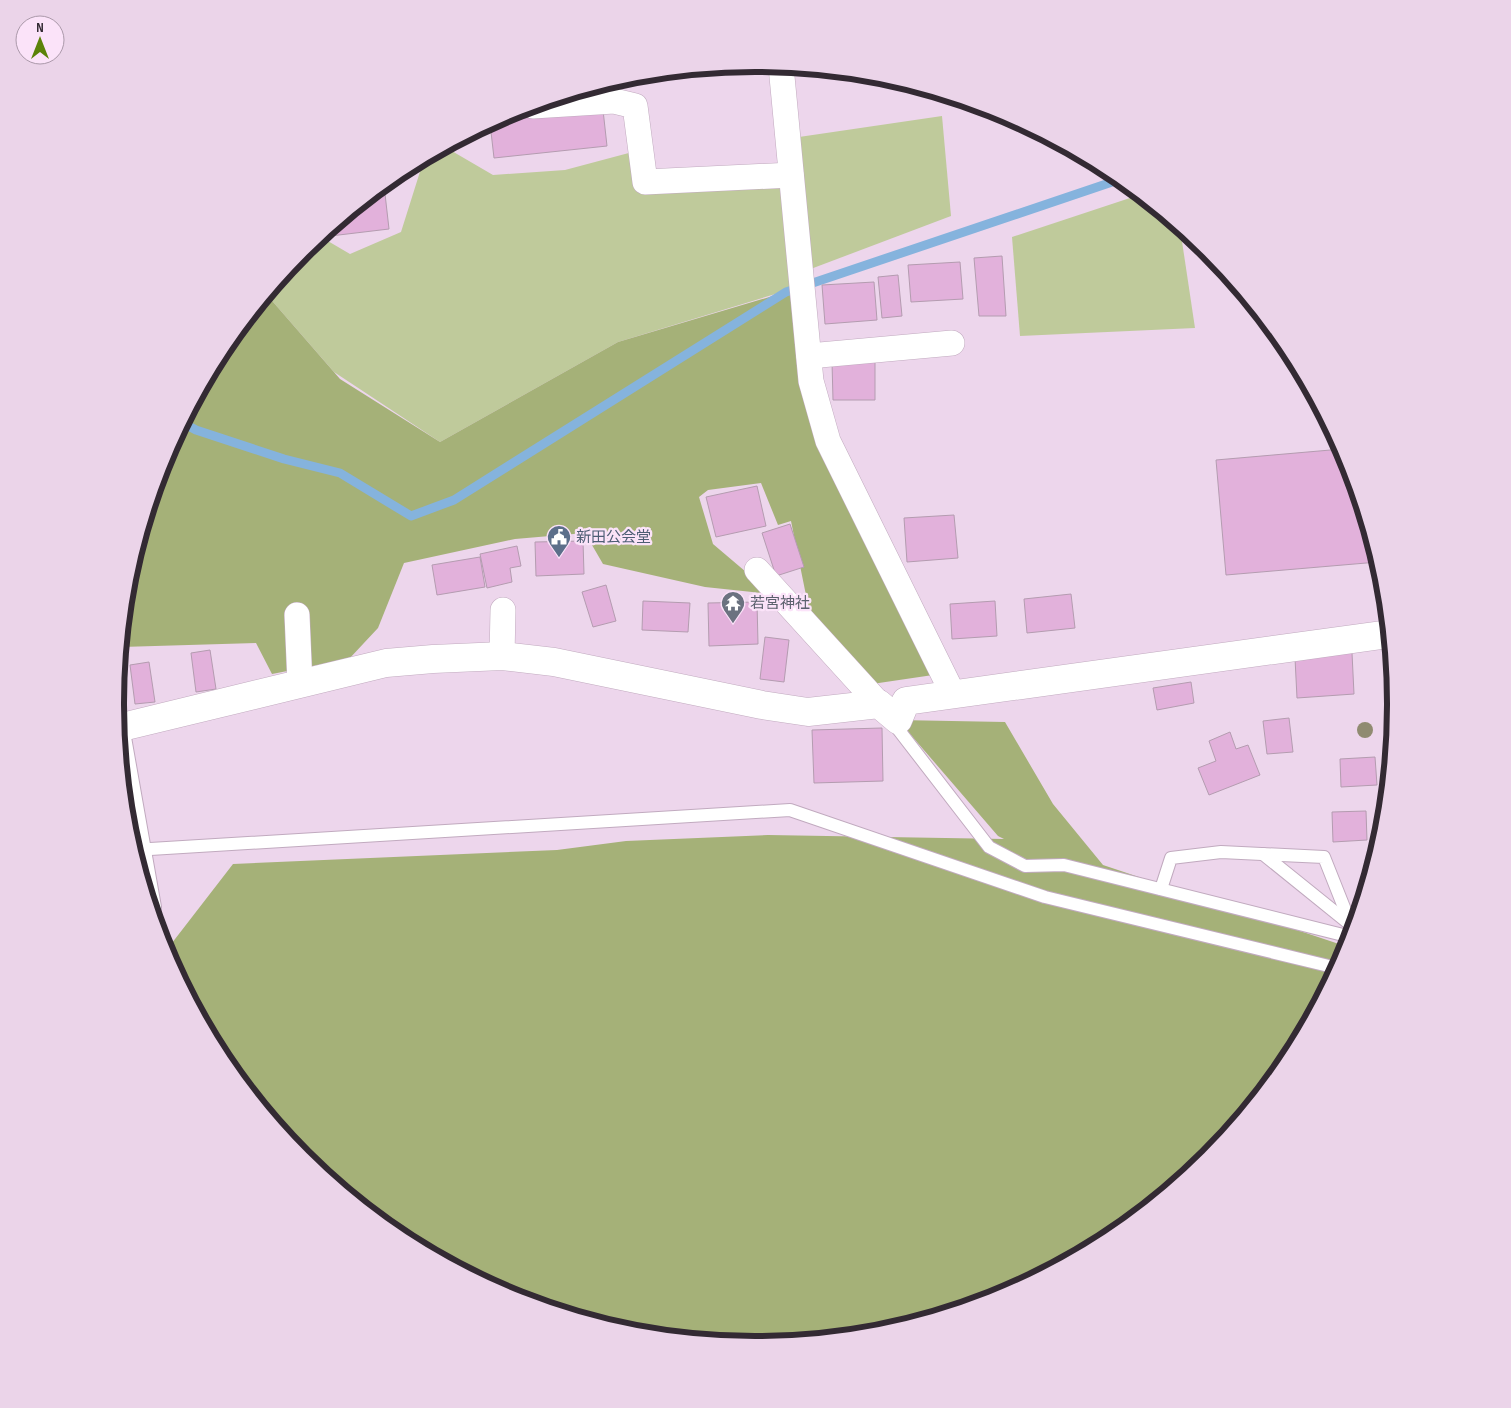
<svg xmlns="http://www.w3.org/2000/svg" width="1511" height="1408" viewBox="0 0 1511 1408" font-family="'Sofia Sans Condensed','Noto Sans JP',sans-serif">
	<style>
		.green { fill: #bfca9b }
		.forest { fill: #a5b178 }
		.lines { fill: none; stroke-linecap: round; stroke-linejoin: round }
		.stream { stroke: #85b3dd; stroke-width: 9 }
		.building { fill: #e2b1db; stroke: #b49cb0 }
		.lane-casing { stroke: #c1aabf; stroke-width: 14 }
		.street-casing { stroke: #c1aabf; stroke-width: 26 }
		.secondary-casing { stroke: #c1aabf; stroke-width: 29 }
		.lane { stroke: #fff; stroke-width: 12 }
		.street { stroke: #fff; stroke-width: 25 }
		.secondary { stroke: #fff; stroke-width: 28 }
		.tree { fill: #908b71 }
		.labels { text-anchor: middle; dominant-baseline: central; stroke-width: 4.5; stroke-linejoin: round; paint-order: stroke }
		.service-label { font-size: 15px; fill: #4e5e75; stroke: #fbe3f9; text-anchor: start }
		.worship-label { font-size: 15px; fill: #5b616d; stroke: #fbe3f9; text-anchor: start }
		.rim { fill: none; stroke: #332a33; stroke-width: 6 }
	</style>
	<rect width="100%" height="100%" fill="#edd6ec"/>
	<g class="green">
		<path d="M942,116L951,216L808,270L799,137Z"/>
		<path d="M445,147L493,175L565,170L640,150L644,182L787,175L805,285L618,342L440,442L334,372L267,295L303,251L321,237L350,254L401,232L424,159Z"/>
		<path d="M1139,195L1180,228L1195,328L1020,336L1012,237Z"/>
	</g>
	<g class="forest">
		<path d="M801,284L811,381L933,675L872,684L811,620L791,521L778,525L761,483L708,490L699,497L713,544L772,594L705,587L603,564L585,533L515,539L404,563L378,628L349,659L272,674L256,643L121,647L128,579L164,459L223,348L267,295L340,379L440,442L618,342L786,292Z"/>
		<path d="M898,720L1005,722L1053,804L1103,865L1348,947L1288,1060L1208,1157L1111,1237L1000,1296L880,1332L756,1344L630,1332L510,1295L400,1236L303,1157L223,1059L165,952L233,864L557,850L626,841L768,835L1004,839L998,836Z"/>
	</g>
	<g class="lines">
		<path class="stream" d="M183,423L196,430L284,459L340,473L411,516L454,500L786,292L1121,179"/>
	</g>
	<g class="building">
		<path d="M631,76H636L637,83L586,90Z"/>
		<path d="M603,110L607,146L494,158L490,123L494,121Z"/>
		<path d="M384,185L389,229L322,237V236Z"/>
		<path d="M1002,256L1006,316H979L974,258Z"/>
		<path d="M960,262L963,299L911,302L908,265Z"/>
		<path d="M898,275L902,316L882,318L878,277Z"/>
		<path d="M874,282L877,320L825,324L822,285Z"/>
		<path d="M875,360V400H833L832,362Z"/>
		<path d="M1342,449L1347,459L1378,562L1226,575L1216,460Z"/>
		<path d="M757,486L766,526L716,537L706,497Z"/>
		<path d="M954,515L958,558L907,562L904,518Z"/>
		<path d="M790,524L804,567L776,576L762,533Z"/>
		<path d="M583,541L584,574L536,576L535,542Z"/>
		<path d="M517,546L521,566L510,568L512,582L487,588L480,554Z"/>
		<path d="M480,557L485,587L437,595L432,565Z"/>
		<path d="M606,585L616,621L593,627L582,592Z"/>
		<path d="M1071,594L1075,628L1027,633L1024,599Z"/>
		<path d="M643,601L690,603L688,632L642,630Z"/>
		<path d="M995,601L997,636L952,639L950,604Z"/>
		<path d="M757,602L758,644L709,646L708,603Z"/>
		<path d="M765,637L789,640L784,682L760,679Z"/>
		<path d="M210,650L216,689L196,692L191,653Z"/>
		<path d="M1352,653L1354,694L1297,698L1295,658Z"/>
		<path d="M149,662L155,702L135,704L130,665Z"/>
		<path d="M1191,682L1194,703L1157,710L1153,688Z"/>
		<path d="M1289,718L1293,752L1267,754L1263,721Z"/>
		<path d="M882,728L883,781L814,783L812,730Z"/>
		<path d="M1230,732L1236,749L1248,745L1260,775L1209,795L1198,768L1216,761L1209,741Z"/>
		<path d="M1375,757L1377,785L1341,787L1340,759Z"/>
		<path d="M1366,811L1367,840L1333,842L1332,812Z"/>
	</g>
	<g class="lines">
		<g class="lane-casing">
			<g id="lane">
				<path d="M891,720L989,847L1025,866L1064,865L1351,937"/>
				<path d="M123,726L155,907L153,913"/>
				<path d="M134,850L790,810L1045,897L1337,968"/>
				<path d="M1263,854L1351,925"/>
				<path d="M1161,889L1171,858L1221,852L1324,857L1353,930"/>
			</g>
		</g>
		<g class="street-casing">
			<g id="street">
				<path d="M781,66L811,381L828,441L953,694"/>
				<path d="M533,106L614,101L635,106L645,182L791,175"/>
				<path d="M809,356L952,343"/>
				<path d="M757,570L879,704"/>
				<path d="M297,615L300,684"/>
				<path d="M502,656L503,610"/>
			</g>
		</g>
		<g class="secondary-casing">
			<path id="secondary" d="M118,728L386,663L433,659L502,656L554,662L762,705L808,712L879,704L898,720L906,701L1389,634"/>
		</g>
		<use href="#lane" class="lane"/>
		<use href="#street" class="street"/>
		<use href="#secondary" class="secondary"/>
	</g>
	<circle class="tree" cx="1365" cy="730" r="8"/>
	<defs>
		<g id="civic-pin" transform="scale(1.25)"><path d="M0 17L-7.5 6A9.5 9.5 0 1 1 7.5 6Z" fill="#5c6f8a" stroke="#fbe3f9"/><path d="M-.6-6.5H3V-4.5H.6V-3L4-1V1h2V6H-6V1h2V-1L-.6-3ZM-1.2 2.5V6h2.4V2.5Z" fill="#fff"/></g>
		<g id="temple-pin" transform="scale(1.25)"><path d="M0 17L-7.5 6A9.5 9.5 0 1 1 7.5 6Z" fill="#6b7280" stroke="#fbe3f9"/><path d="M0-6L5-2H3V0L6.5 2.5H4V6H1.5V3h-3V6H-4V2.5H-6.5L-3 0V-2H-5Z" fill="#fff"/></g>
	</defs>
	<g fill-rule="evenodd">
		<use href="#civic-pin" x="559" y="537"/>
		<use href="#temple-pin" x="733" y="603"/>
	</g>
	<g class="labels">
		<g class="service-label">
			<text x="576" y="537">新田公会堂</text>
		</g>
		<g class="worship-label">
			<text x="750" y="603">若宮神社</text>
		</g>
	</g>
	<path d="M0 0H1511V1408H0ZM755 72H756A631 631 0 0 1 1387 703V705A631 631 0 0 1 756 1336H755A631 631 0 0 1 124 705V703A631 631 0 0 1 755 72Z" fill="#ebd4e9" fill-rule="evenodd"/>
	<path class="rim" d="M755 72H756A631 631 0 0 1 1387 703V705A631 631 0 0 1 756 1336H755A631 631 0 0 1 124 705V703A631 631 0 0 1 755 72Z"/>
	<g transform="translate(40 40)"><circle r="24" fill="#fbe3f9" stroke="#ab99aa"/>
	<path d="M0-4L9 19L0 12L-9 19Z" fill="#5b8309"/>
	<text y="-8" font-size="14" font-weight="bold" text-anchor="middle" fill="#332a33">N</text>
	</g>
</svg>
